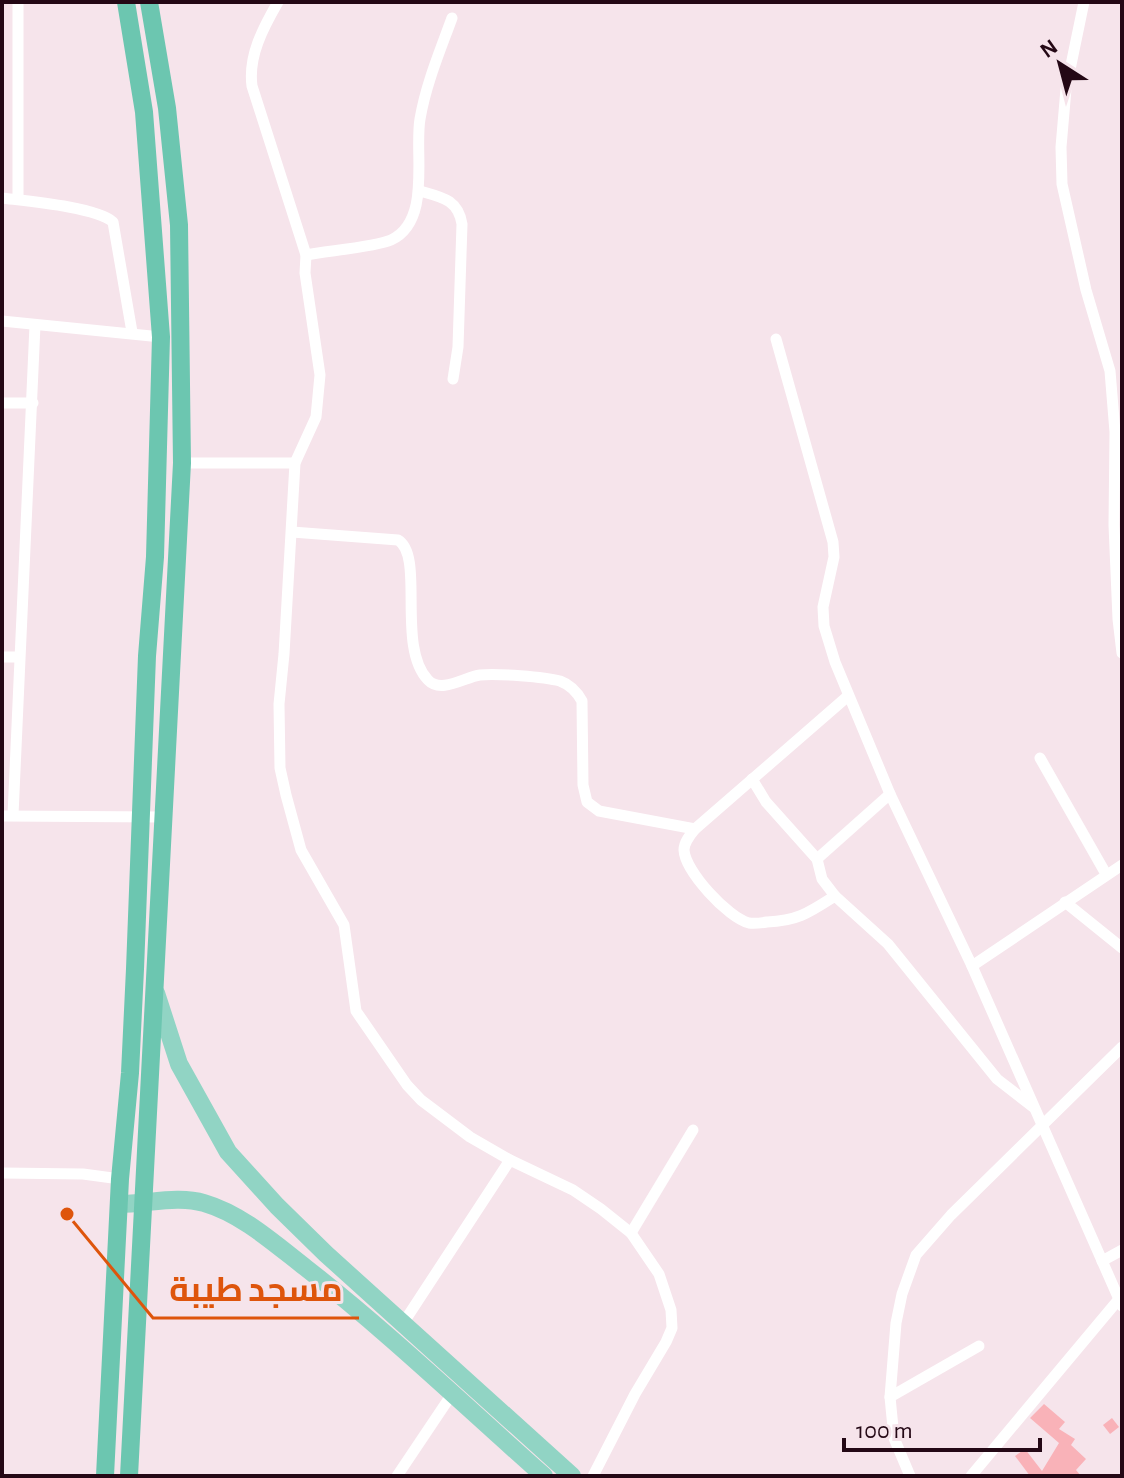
<svg xmlns="http://www.w3.org/2000/svg" width="1124" height="1478" viewBox="0 0 1124 1478" font-family="'Alegreya Sans',Cairo,sans-serif">
	<style>
		.building { fill: #f9b2b8 }
		.lines { fill: none; stroke-linecap: round; stroke-linejoin: round }
		.minor { stroke: #fff; stroke-width: 11 }
		.primary { stroke: #91d4c4; stroke-width: 18 }
		.trunk { stroke: #6cc6b0; stroke-width: 18 }
		.leader { fill: none; stroke: #de550c; stroke-width: 3 }
		.callout-dot { fill: #de550c; stroke: #f6e4eb; stroke-width: 3 }
		.callout-label { font-size: 34px; text-anchor: middle; font-weight: bold; fill: #de550c; stroke: #f6e4eb; stroke-width: 6; stroke-linejoin: round; paint-order: stroke }
	</style>
	<rect width="100%" height="100%" fill="#f6e4eb"/>
	<g class="building">
		<path d="M1044,1404L1065,1422L1059,1429L1075,1439L1071,1445L1086,1459L1076,1470L1081,1476H1030L1015,1456L1025,1449L1042,1471L1059,1443L1030,1418Z"/>
		<path d="M1112,1418L1119,1427L1110,1434L1103,1425Z"/>
	</g>
	<g class="lines">
		<g class="minor">
			<path d="M278,2C263,28 248,56 252,86L306,255L305,273L320,375L316,417L295,463L284,654L279,704L280,768L286,795L301,850L344,925L356,1011L407,1085L421,1100L470,1137L510,1160L573,1190L601,1209L631,1233L659,1274L671,1310L672,1328L666,1342L635,1394L593,1476"/>
			<path d="M1084,2L1066,89L1061,147L1062,184L1086,290L1110,371L1115,432L1114,525L1118,619L1122,653"/>
			<path d="M420,191C441,197 458,199 462,224L458,347L453,379"/>
			<path d="M2,198C26,201 96,207 113,222L132,332"/>
			<path d="M18,199V2"/>
			<path d="M306,255C326,251 375,247 391,240C432,221 414,153 420,119C426,84 440,51 452,18"/>
			<path d="M2,321L161,337"/>
			<path d="M776,339L833,542L834,557L823,607L824,626L835,662L890,794L972,966L1122,1306"/>
			<path d="M2,403H33"/>
			<path d="M182,463H295"/>
			<path d="M292,532L398,540C425,556 396,647 428,680C441,694 465,677 480,675C496,673 545,677 560,681C571,685 577,692 582,701L583,785L587,802L599,811L695,829"/>
			<path d="M2,657H19"/>
			<path d="M1040,758L1106,874"/>
			<path d="M752,779L766,802L817,859L822,879L835,896L888,944L997,1079L1033,1107"/>
			<path d="M13,815L35,325"/>
			<path d="M2,816L162,817"/>
			<path d="M817,859L890,794"/>
			<path d="M835,896C810,912 798,921 767,922C761,923 755,924 749,923C728,918 685,871 684,850C684,842 690,835 695,829L848,696"/>
			<path d="M1065,902L1122,948"/>
			<path d="M972,966L1122,865"/>
			<path d="M2,1173L83,1174L120,1179"/>
			<path d="M631,1233L693,1130"/>
			<path d="M1102,1261L1122,1250"/>
			<path d="M402,1325L510,1160"/>
			<path d="M890,1397L979,1346"/>
			<path d="M397,1476L452,1394"/>
			<path d="M910,1476L894,1438L890,1397L896,1323L902,1294L916,1255L951,1215L1122,1047"/>
			<path d="M971,1476L1119,1299"/>
		</g>
		<g class="primary">
			<path d="M156,993L179,1064L228,1152L277,1206L326,1254L572,1476"/>
			<path d="M119,1204C147,1204 178,1195 204,1203C242,1214 275,1244 306,1268C389,1333 465,1406 544,1476"/>
		</g>
		<g class="trunk">
			<path d="M105,1476L120,1179L130,1073L135,969L147,656L155,557L161,337L144,112L126,2"/>
			<path d="M129,1476L182,463L179,225L167,108L149,2"/>
		</g>
	</g>
	<path class="leader" d="M67 1214L153 1318H359"/>
	<circle class="callout-dot" cx="67" cy="1214" r="8"/>
	<g class="callout-label">
		<text x="256" y="1301">مسجد طيبة</text>
	</g>
	<rect width="1124" height="1478" fill="none" stroke="#240815" stroke-width="8"/>
	<g transform="translate(1060 64) rotate(324)" stroke="#f6e4eb" stroke-width="6" paint-order="stroke">
	<path d="M0-6L14 30L0 20L-14 30Z" fill="#240815"/>
	<text y="-12" font-size="22" font-weight="bold" text-anchor="middle" fill="#240815">N</text>
	</g>
	<path d="M844 1438v12h196v-12" fill="none" stroke="#240815" stroke-width="4"/>
	<text x="856" y="1438" font-size="24" fill="#240815" stroke="#f6e4eb" stroke-width="6" paint-order="stroke">100 m</text>
</svg>
